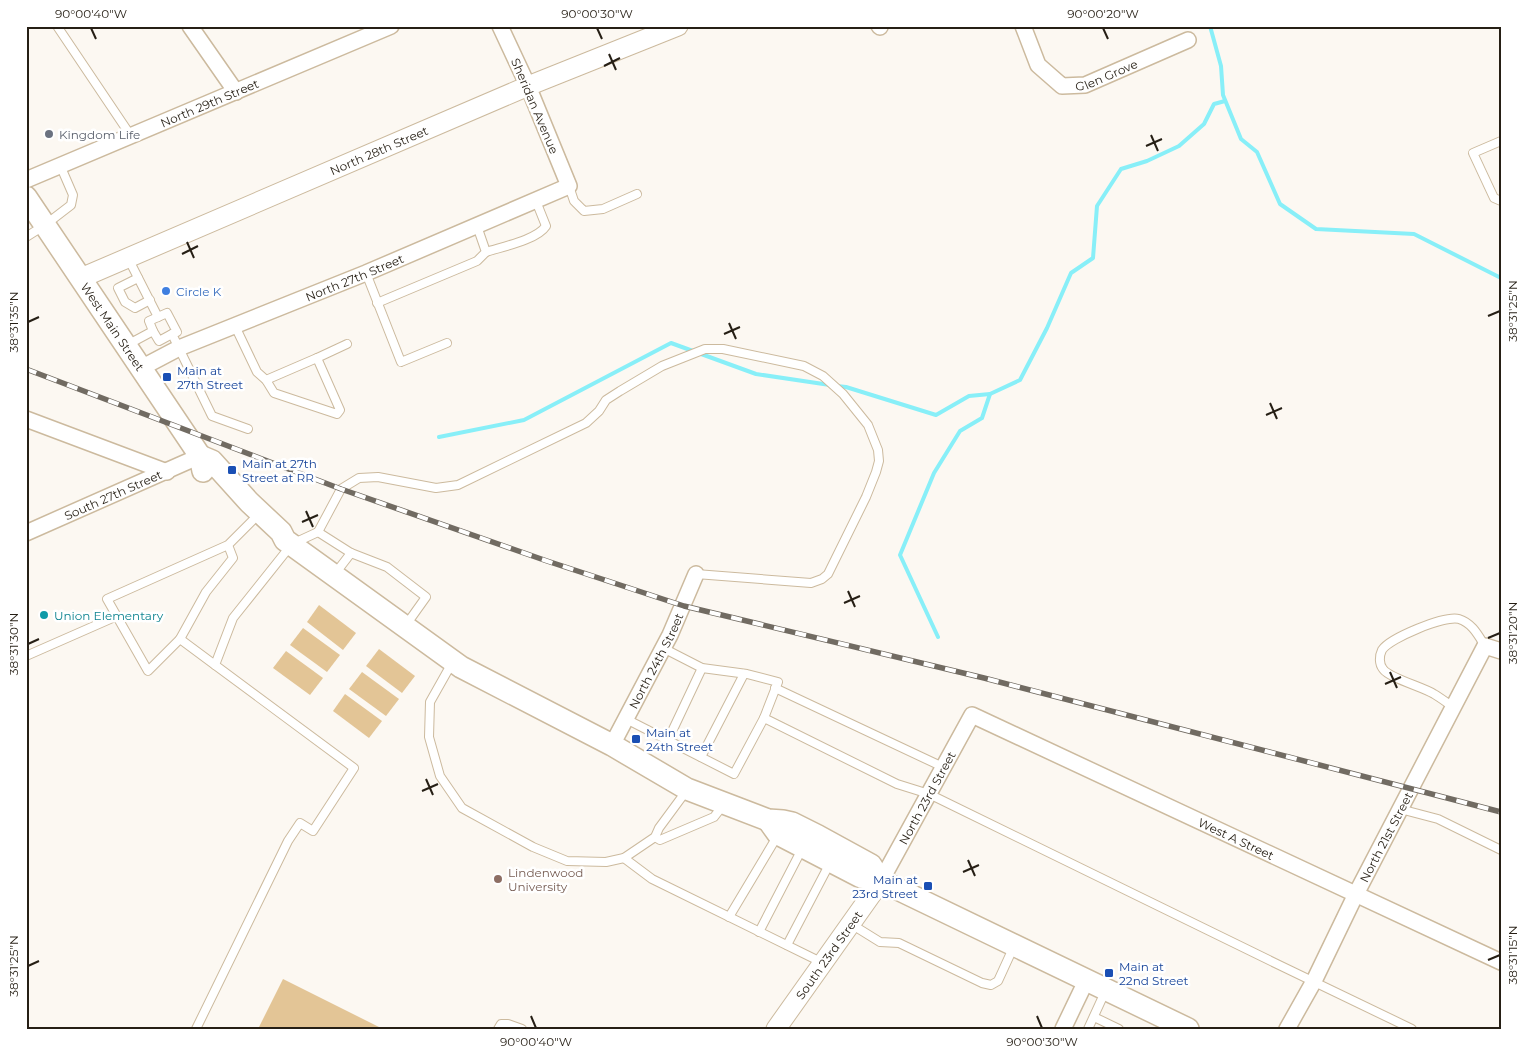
<svg xmlns="http://www.w3.org/2000/svg" width="1527" height="1055" viewBox="0 0 1527 1055" font-family="Montserrat,sans-serif">
	<style>
		.pitch { fill: #e3c596 }
		.lines { fill: none; stroke-linecap: round; stroke-linejoin: round }
		.stream { stroke: #88eff8; stroke-width: 4 }
		.service-casing { stroke: #ccba9e; stroke-width: 10 }
		.minor-casing { stroke: #ccba9e; stroke-width: 18 }
		.tertiary-casing { stroke: #ccba9e; stroke-width: 21 }
		.secondary-casing { stroke: #ccba9e; stroke-width: 24 }
		.service { stroke: #fff; stroke-width: 8 }
		.minor { stroke: #fff; stroke-width: 15 }
		.tertiary { stroke: #fff; stroke-width: 19 }
		.secondary { stroke: #fff; stroke-width: 21 }
		.rail-casing { stroke: #716b62; stroke-width: 5.5 }
		.rail { stroke: #fff; stroke-width: 4; stroke-dasharray: 11; stroke-linecap: butt }
		.ticks { fill: none; stroke: #261f15; stroke-width: 2 }
		.worship-dot { fill: #6b7280; stroke: #fff; stroke-width: 2 }
		.shop-dot { fill: #3f7fe0; stroke: #fff; stroke-width: 2 }
		.transit-dot { fill: #1a4fb4; stroke: #fff; stroke-width: 2 }
		.culture-dot { fill: #0f9aa8; stroke: #fff; stroke-width: 2 }
		.education-dot { fill: #8d6e63; stroke: #fff; stroke-width: 2 }
		.labels { text-anchor: middle; dominant-baseline: central; stroke-width: 5; stroke-linejoin: round; paint-order: stroke }
		.street-label { font-size: 12px; fill: #261f15; stroke: #fff }
		.worship-label { font-size: 12px; fill: #5b616d; stroke: #fff; text-anchor: start }
		.shop-label { font-size: 12px; fill: #366cbe; stroke: #fff; text-anchor: start }
		.transit-label { font-size: 12px; fill: #164399; stroke: #fff; text-anchor: start }
		.culture-label { font-size: 12px; fill: #0d838f; stroke: #fff; text-anchor: start }
		.education-label { font-size: 12px; fill: #785e54; stroke: #fff; text-anchor: start }
		.neatline { fill: none; stroke: #261f15; stroke-width: 2 }
		.ticks-label { font-size: 12px; text-anchor: middle; fill: #261f15 }
	</style>
	<rect width="100%" height="100%" fill="#fcf8f2"/>
	<g class="pitch">
		<path d="M319,605L356,633L343,650L307,622Z"/>
		<path d="M303,628L340,655L327,672L290,645Z"/>
		<path d="M379,649L415,676L402,693L366,666Z"/>
		<path d="M286,651L323,678L310,695L273,668Z"/>
		<path d="M362,672L399,699L386,716L349,689Z"/>
		<path d="M345,694L382,721L369,738L333,711Z"/>
		<path d="M283,979L383,1029H258Z"/>
	</g>
	<g class="lines">
		<g class="stream">
			<path d="M1210,26L1221,66L1223,95L1241,139L1257,152L1280,204L1316,229L1414,234L1501,278"/>
			<path d="M837,386L846,387L936,415L969,396L990,394"/>
			<path d="M439,437L524,420L671,343L756,374L830,385"/>
			<path d="M938,637L900,555L934,473L960,431L982,418L990,394L1020,380L1047,328L1071,273L1093,258L1097,206L1121,169L1147,161L1179,146L1204,124L1214,104L1225,101"/>
		</g>
		<g class="service-casing">
			<g id="service">
				<path d="M57,26L131,136"/>
				<path d="M1501,141L1473,153L1494,198L1501,201"/>
				<path d="M569,186L574,201L584,211L603,209L637,194"/>
				<path d="M26,237L45,225L71,205L73,195L60,165"/>
				<path d="M486,252C501,247 537,240 546,226L536,201"/>
				<path d="M366,273L401,362L447,343"/>
				<path d="M138,278L118,288L125,302L135,308L150,300"/>
				<path d="M377,303L477,261L486,252L477,226"/>
				<path d="M158,317L167,313L177,332L172,334"/>
				<path d="M235,326L257,372L266,380L274,393L337,414L340,410L317,358L347,344"/>
				<path d="M153,331L159,341L172,334L212,416L248,429"/>
				<path d="M127,345L153,331L149,321L158,317L128,258"/>
				<path d="M266,380L317,358"/>
				<path d="M318,532L341,489L359,478L378,477L436,488L458,485L586,423L599,411L606,400L620,391L662,366L705,349H723L804,366L823,376L843,394L868,425L878,450L879,461L876,472L866,497L828,574L822,579L811,583L696,574"/>
				<path d="M228,545L233,558L206,592L180,639L148,671L107,599L228,545L252,521"/>
				<path d="M334,575L351,553"/>
				<path d="M180,639L215,665"/>
				<path d="M663,648L702,668L747,674L778,682L764,718L897,784L929,794L1277,964L1412,1029"/>
				<path d="M26,656L117,616"/>
				<path d="M452,663L430,702L429,737L440,776L462,808L533,847L567,861L606,862L624,858L655,837L659,828L687,790"/>
				<path d="M775,688L943,767"/>
				<path d="M1453,707C1447,703 1441,698 1434,694C1423,687 1389,678 1383,669C1379,664 1379,656 1382,650C1390,638 1445,615 1459,619C1472,623 1478,635 1485,646"/>
				<path d="M626,719L734,774L764,718"/>
				<path d="M668,740L702,668"/>
				<path d="M701,757L744,674"/>
				<path d="M1400,809L1438,819L1501,850"/>
				<path d="M655,837L660,840L714,817L724,804"/>
				<path d="M624,858L652,879L823,963"/>
				<path d="M729,917L778,835"/>
				<path d="M851,924L880,942L899,943L982,983L991,985L998,981L1014,946"/>
				<path d="M759,932L802,849"/>
				<path d="M787,945L830,863"/>
				<path d="M1094,1017L1119,1029"/>
				<path d="M196,1029L288,841L300,823L313,831L354,768L215,665L233,618L292,544L318,532L351,553L387,567L426,597L406,625"/>
				<path d="M498,1029L501,1024H508L522,1029"/>
				<path d="M1088,1029L1105,992"/>
			</g>
		</g>
		<g class="minor-casing">
			<g id="minor">
				<path d="M190,26L236,92"/>
				<path d="M879,26L880,27"/>
				<path id="s1" d="M1023,26L1038,65L1062,86L1085,85L1188,40"/>
				<path id="s2" d="M26,180L391,26"/>
				<path id="s3" d="M141,368L179,348L366,273L569,186L528,86L500,26"/>
				<path d="M26,419L167,472"/>
				<path id="s4" d="M26,533L200,456"/>
				<path id="s5" d="M612,745L670,635L696,574"/>
				<path id="s6" d="M881,881L972,715L1501,962"/>
				<path d="M1063,1029L1086,981"/>
				<path id="s7" d="M1287,1029L1314,981L1356,894L1485,646L1501,651"/>
			</g>
		</g>
		<g class="tertiary-casing">
			<g id="tertiary">
				<path id="s8" d="M81,278L528,86L678,26"/>
				<path id="s9" d="M776,1029L881,881"/>
			</g>
		</g>
		<g class="secondary-casing">
			<g id="secondary">
				<path id="s10" d="M26,197L200,456L203,471"/>
				<path d="M200,456L212,461L249,502L281,532L285,540L461,667L612,745L687,789L768,820L783,821L792,823L818,836L871,865L881,881"/>
				<path d="M768,820L778,834L861,877L881,881L1188,1029"/>
			</g>
		</g>
		<use href="#service" class="service"/>
		<use href="#minor" class="minor"/>
		<use href="#tertiary" class="tertiary"/>
		<use href="#secondary" class="secondary"/>
		<g class="rail-casing">
			<path id="rail" d="M26,369L341,489L547,561L684,606L984,678L1501,812"/>
		</g>
		<use href="#rail" class="rail"/>
	</g>
	<path class="ticks" d="M91,28L96,39M597,28L602,39M1103,28L1108,39M609,54L616,70M604,66L620,58M1151,135L1158,151M1146,146L1162,139M187,242L194,258M182,254L198,246M1488,316L1500,311M28,322L39,317M729,323L736,339M724,334L740,327M1270,403L1277,419M1266,415L1282,408M306,511L313,527M302,522L318,515M848,591L855,607M844,603L860,596M1488,638L1500,633M28,644L39,639M1390,672L1397,688M1385,684L1401,677M426,779L433,795M422,791L438,784M968,860L975,876M963,872L979,865M1488,960L1500,955M28,966L39,961M531,1016L536,1028M1037,1016L1042,1028"/>
	<circle class="worship-dot" cx="49" cy="134" r="5"/>
	<circle class="shop-dot" cx="166" cy="291" r="5"/>
	<g class="transit-dot">
		<rect x="162" y="372" width="10" height="10" rx="2.5"/>
		<rect x="227" y="465" width="10" height="10" rx="2.5"/>
		<rect x="631" y="734" width="10" height="10" rx="2.5"/>
		<rect x="923" y="881" width="10" height="10" rx="2.5"/>
		<rect x="1104" y="968" width="10" height="10" rx="2.5"/>
	</g>
	<circle class="culture-dot" cx="44" cy="615" r="5"/>
	<circle class="education-dot" cx="498" cy="879" r="5"/>
	<g class="labels">
		<g class="street-label">
			<text stroke="none"><textPath href="#s1" startOffset="120">Glen Grove</textPath></text>
			<text stroke="none"><textPath href="#s2" startOffset="199">North 29th Street</textPath></text>
			<text transform="translate(535 106) rotate(67)">Sheridan Avenue</text>
			<text stroke="none"><textPath href="#s8" startOffset="324">North 28th Street</textPath></text>
			<text stroke="none"><textPath href="#s3" startOffset="232">North 27th Street</textPath></text>
			<text stroke="none"><textPath href="#s10" startOffset="156">West Main Street</textPath></text>
			<text stroke="none"><textPath href="#s4" startOffset="95">South 27th Street</textPath></text>
			<text stroke="none"><textPath href="#s5" startOffset="95">North 24th Street</textPath></text>
			<text stroke="none"><textPath href="#s6" startOffset="95">North 23rd Street</textPath></text>
			<text stroke="none"><textPath href="#s7" startOffset="216">North 21st Street</textPath></text>
			<text stroke="none"><textPath href="#s6" startOffset="481">West A Street</textPath></text>
			<text stroke="none"><textPath href="#s9" startOffset="91">South 23rd Street</textPath></text>
		</g>
		<g class="worship-label">
			<text x="59" y="134">Kingdom Life</text>
		</g>
		<g class="shop-label">
			<text x="176" y="291">Circle K</text>
		</g>
		<g class="transit-label">
			<text x="177" y="370">Main at<tspan x="177" dy="14">27th Street</tspan></text>
			<text x="242" y="463">Main at 27th<tspan x="242" dy="14">Street at RR</tspan></text>
			<text x="646" y="732">Main at<tspan x="646" dy="14">24th Street</tspan></text>
			<text x="918" y="879" text-anchor="end">Main at<tspan x="918" dy="14">23rd Street</tspan></text>
			<text x="1119" y="966">Main at<tspan x="1119" dy="14">22nd Street</tspan></text>
		</g>
		<g class="culture-label">
			<text x="54" y="615">Union Elementary</text>
		</g>
		<g class="education-label">
			<text x="508" y="872">Lindenwood<tspan x="508" dy="14">University</tspan></text>
		</g>
	</g>
	<rect width="1527" height="1055" fill="none" stroke="#ffffff" stroke-width="55"/>
	<rect x="28" y="28" width="1472" height="1000" class="neatline"/>
	<g class="ticks-label">
		<text x="91" y="18">90°00'40"W</text>
		<text x="597" y="18">90°00'30"W</text>
		<text x="1103" y="18">90°00'20"W</text>
		<text transform="translate(1513 311) rotate(-90)" y="4">38°31'25"N</text>
		<text transform="translate(14 322) rotate(-90)" y="4">38°31'35"N</text>
		<text transform="translate(1513 633) rotate(-90)" y="4">38°31'20"N</text>
		<text transform="translate(14 644) rotate(-90)" y="4">38°31'30"N</text>
		<text transform="translate(1513 955) rotate(-90)" y="4">38°31'15"N</text>
		<text transform="translate(14 966) rotate(-90)" y="4">38°31'25"N</text>
		<text x="536" y="1046">90°00'40"W</text>
		<text x="1042" y="1046">90°00'30"W</text>
	</g>
</svg>
